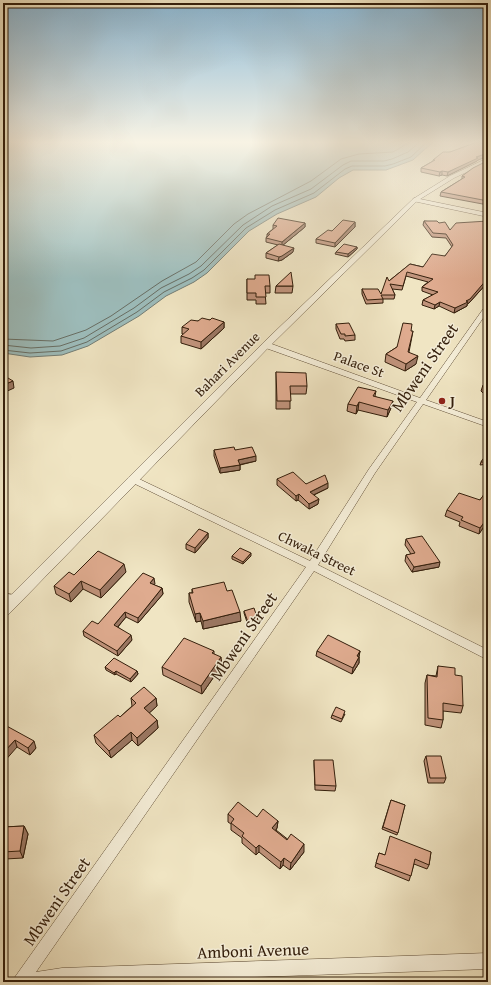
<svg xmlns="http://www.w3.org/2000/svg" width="491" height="985" viewBox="0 0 491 985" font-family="'Gentium Book Plus',serif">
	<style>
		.water { fill: #9dbdbc; stroke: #737d75 }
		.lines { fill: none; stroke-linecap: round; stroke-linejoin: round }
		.shore { stroke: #686e64; stroke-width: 1 }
		.service-casing { stroke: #625039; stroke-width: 7 }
		.minor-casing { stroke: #625039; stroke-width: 1 }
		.tertiary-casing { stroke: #625039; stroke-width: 1 }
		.service { stroke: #f5eed8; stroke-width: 5.5 }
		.minor { fill: #f5eed8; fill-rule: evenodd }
		.tertiary { fill: #f5eed8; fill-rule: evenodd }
		.wall { fill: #c0937b; stroke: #331e0b }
		.shaded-wall { fill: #9c7864; stroke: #331e0b }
		.building { fill: #dfab8f; stroke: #331e0b }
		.poi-dot { fill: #8f2418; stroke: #f5eed8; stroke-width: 1.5 }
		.labels { text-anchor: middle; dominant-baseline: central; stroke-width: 3; stroke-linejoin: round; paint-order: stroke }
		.street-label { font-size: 14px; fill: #331e0b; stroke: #f5eed8 }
		.poi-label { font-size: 14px; font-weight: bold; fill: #331e0b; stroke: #f5eed8; text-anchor: start }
		.near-street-label { font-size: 17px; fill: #331e0b; stroke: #f5eed8 }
	</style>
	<rect width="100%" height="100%" fill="#f0e5c3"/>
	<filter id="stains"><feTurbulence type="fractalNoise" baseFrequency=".005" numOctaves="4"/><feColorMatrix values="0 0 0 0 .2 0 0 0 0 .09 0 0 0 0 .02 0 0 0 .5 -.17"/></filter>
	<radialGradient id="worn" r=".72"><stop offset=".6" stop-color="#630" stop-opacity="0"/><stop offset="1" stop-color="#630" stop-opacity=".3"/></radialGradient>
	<path class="water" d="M3,141H434L413,160L386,170H353L339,178L316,197L277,214L249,231L207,273L194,282L166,296L139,316L88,346L62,355L30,357L3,353Z"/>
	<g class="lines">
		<g class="shore">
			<path d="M3,339L53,341L86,330L111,316L162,281L196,262L234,224L248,214L311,181L341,159L359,154L393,152L412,141"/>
			<path d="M3,345L31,348L60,346L84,338L134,308L161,288L189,274L201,266L243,225L272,206L311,189L343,165L351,161H384L392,159L408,152L421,141"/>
			<path d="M3,350L30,353L61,351L87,342L137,312L164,292L192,278L204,270L246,228L275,210L314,193L345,169L352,166H385L393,164L411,157L428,141"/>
		</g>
		<g class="service-casing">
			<path id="service" d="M3,596L15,598"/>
		</g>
		<g class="minor-casing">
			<g id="minor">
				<path d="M415,198L488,213V217L413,201V199Z"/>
				<path d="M488,304V311L426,400L488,422V427L423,404L375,473L318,565L488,650V660L314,571L36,972L62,968L488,953V969L109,982H12L15,977L306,567L129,481L128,479L129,477H135L310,561L369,469L417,402L263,347V343H269L420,398L486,305Z"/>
			</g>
		</g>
		<g class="tertiary-casing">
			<path id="tertiary" d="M488,158V162L454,178L417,201L269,347L8,615L3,616V603L263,343L413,199L450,176Z"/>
		</g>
		<use href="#service" class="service"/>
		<use href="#minor" class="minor"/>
		<use href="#tertiary" class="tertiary"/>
	</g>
	<g class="wall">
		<path d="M488,145V156L478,160L477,161L447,176L442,175L439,176L421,172V168L433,161V160L450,152Z"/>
		<path d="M488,161V205L440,196L441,192L462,179V176Z"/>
		<path d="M424,221L439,223L450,230L488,221V283H487L469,303L467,304V306L454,313L439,306L434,309L422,305L423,300L433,295L422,291V287L428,282L406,276L402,290L392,289L395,295L394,299H383V303L366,304L362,294V289L381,294L389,281L410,264L423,267L445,256L452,247L446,238L432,237L423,225Z"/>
		<path d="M355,222V227L335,247L316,243V239L332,231Z"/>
		<path d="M305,223V227L283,245L293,252L282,260L278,261L266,258V253L278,245L266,242V238L267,236V234L273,229V225Z"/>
		<path d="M357,247V249L348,257L335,254L336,252Z"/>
		<path d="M247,279L270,286V293H265L266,304H256V300H247Z"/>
		<path d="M276,286H293L292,293H275Z"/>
		<path d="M210,320L224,322V328L201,349L181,343V336L183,334H182V327L198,321Z"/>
		<path d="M336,324L355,335V340L345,341L344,339H340L336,329Z"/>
		<path d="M413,331L409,352L416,364L405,371L385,362L386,354L397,347Z"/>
		<path d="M276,372L307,386L306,394H290V409H276Z"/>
		<path d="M488,384V398L481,391L483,385Z"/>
		<path d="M376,391L375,396L391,408L387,417L358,410L356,414L347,411L348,404Z"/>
		<path d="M214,450H235L256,461L240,465V470L220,473L214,456Z"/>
		<path d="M488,452V464L480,465L481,462Z"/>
		<path d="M277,479L306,484L328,488L314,495L318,504L309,509L298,500L296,501L277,485Z"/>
		<path d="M488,489V523L487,522L479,534L459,526L460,522L445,516L447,510L480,500Z"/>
		<path d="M208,533V538L195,553L186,549V544Z"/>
		<path d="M406,539L439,567L412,572L405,561L406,555L411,554L405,545Z"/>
		<path d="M232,556H251L243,564L232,559Z"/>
		<path d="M126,572L101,598L83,589L71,602L56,594L54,586L74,575Z"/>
		<path d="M155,584L154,585L162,588L163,594L138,623L126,617L118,627L132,640L118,656L84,636L83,631L98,624Z"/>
		<path d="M192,589L241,621L203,629L201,621L196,622L189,602V593H192Z"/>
		<path d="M244,611L258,620V623L248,625L244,613Z"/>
		<path d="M214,651V654L222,665L202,694L163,675L162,667Z"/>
		<path d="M317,651H360L359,657V663L352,674L316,656Z"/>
		<path d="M438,666L455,675L463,706L461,713L443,711V720L441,728L425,725V683L427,675L436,676Z"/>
		<path d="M105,667L137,671L138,674L131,682L116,674L115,675L106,670Z"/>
		<path d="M131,698H156L157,706L149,713L157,720L158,728L138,746L132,740L111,758L96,743L94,735L120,717L132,706Z"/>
		<path d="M345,714L341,722L331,718L332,715Z"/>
		<path d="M3,724L36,748L30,755L17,747Z"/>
		<path d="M426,756L446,778L444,783H428L424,761Z"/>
		<path d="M314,760L336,786L335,791L315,790L314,765Z"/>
		<path d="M391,800L405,805L397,835L382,829Z"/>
		<path d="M228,814L257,817L278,821L277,828L276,830L304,852L290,870L283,865L280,869L259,852L256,855L242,843V838L231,830V824L228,822Z"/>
		<path d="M24,826L28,834L23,858L5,859L3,870V827Z"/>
		<path d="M431,852L429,865L427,869L414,864L409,881L375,867L379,853L385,855Z"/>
	</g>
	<g class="shaded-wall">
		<path d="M488,153V156L478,160L477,161L447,176L448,172L476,157Z"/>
		<path d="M442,171V175L439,176L440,172Z"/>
		<path d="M355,222V227L335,247V243Z"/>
		<path d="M305,223V227L282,246V242Z"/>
		<path d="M357,247V249L348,257V254Z"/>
		<path d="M294,248L293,252L282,260L278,261L279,257Z"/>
		<path d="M487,278V283L469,303L467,304V306L454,313L455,308L466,301Z"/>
		<path d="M440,302L439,306L434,309L435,305Z"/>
		<path d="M224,322V328L201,349V342Z"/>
		<path d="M418,356L416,364L405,371L406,364Z"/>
		<path d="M13,381L14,388L3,393V385Z"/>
		<path d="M393,401L391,408L387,417L388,410Z"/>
		<path d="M359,402L358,410L356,414L357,406Z"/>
		<path d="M256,456V461L238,465V460Z"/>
		<path d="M240,465V470L220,473V468Z"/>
		<path d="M328,483V488L309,497L310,492Z"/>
		<path d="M299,494L298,500L296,501V496Z"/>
		<path d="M319,499L318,504L309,509V504Z"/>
		<path d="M488,517L487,522L479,534L480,528Z"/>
		<path d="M208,533V538L195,553V548Z"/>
		<path d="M251,553V556L243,564V562Z"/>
		<path d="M440,562L439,567L412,572L414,567Z"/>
		<path d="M124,564L126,572L101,598L100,590Z"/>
		<path d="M154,578L155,584L151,588L150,583Z"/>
		<path d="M81,581L83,589L71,602L69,594Z"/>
		<path d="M162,588L163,594L138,623V618Z"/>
		<path d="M125,612L126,617L115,630L114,625Z"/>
		<path d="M240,612L241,621L203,629V621Z"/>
		<path d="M200,613L201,621L196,622L195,614Z"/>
		<path d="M258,620V623L248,625V622Z"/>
		<path d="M131,635L132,640L118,656L117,651Z"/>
		<path d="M360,651L359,656L356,662L357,656Z"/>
		<path d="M221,657L222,665L202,694L201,686Z"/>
		<path d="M359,657V663L352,674L353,668Z"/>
		<path d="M116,671V674L115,675L114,673Z"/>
		<path d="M137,671L138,674L131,682L130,679Z"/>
		<path d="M156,698L157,706L146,716L144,708Z"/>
		<path d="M157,720L158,728L138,746L137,738Z"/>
		<path d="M131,732L132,740L111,758L109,751Z"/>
		<path d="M15,740L17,747L3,763V753Z"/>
		<path d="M34,741L36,748L30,755L28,748Z"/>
		<path d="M278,821L277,828L272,835V828Z"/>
		<path d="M24,826L28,834L23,858L20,851Z"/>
		<path d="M304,844V852L290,870L291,863Z"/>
		<path d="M259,845V852L256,855V848Z"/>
		<path d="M3,855L5,859L3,870Z"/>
		<path d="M284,858L283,865L280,869L281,862Z"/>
	</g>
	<g class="building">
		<path d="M477,142L488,145V153L476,157L478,158L448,172L442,171L440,172L421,168L435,160H433L443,152H450Z"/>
		<path d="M487,161H488V201L441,192L465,177L462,176L473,168Z"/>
		<path d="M278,218L305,223L282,242L266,238L270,234H267L277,226L273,225Z"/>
		<path d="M343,220L355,222L335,243L316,239L328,230L332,231Z"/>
		<path d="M424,221H437L439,223L445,222L450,230L456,223L488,221V252H485L488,256V278L470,299L466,301L468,302L455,308L440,302L435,305L423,300L438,292L422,287L433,279L407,272L403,286L390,284L395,295H381L383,299L367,300L362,289H378L381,294L387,277L389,281L410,264L423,267L432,254L445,256L453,245L446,234L433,233Z"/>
		<path d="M279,244L294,248L282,256L279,257L266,253Z"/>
		<path d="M344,244L357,247L348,254L336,252Z"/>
		<path d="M291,272L293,286H276Z"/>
		<path d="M255,275H269L270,286H265L266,297H256V293H247V279H255Z"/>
		<path d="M202,318L210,320L212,318L224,322L201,342L181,336L189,329L182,327L191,320L198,321Z"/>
		<path d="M349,323L355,335L345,336V334H341L336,324Z"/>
		<path d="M403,323L412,324L411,331H413L408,352L418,356L406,364L386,354L397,347Z"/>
		<path d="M276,372L306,373L307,386H290L291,401H277Z"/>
		<path d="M3,375L13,381L3,385Z"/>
		<path d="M488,384V390L483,385Z"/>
		<path d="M358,387L376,391L373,396L393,401L388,410L359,402L357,406L348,404Z"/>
		<path d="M234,447L235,450L252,447L256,456L238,460L240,465L220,468L214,450Z"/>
		<path d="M488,452V462H481Z"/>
		<path d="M293,472L306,484L325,475L328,483L310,492L319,499L309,504L299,494L296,496L277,479Z"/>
		<path d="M488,489V517L480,528L461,520L463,517L447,510L459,493L480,500Z"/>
		<path d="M199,529L208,533L195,548L186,544Z"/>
		<path d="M422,536L440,562L414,567L406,555L415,553L406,539Z"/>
		<path d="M240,548L251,553L243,562L232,556Z"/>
		<path d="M98,551L124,564L100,590L81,581L69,594L54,586L69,572L74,575Z"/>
		<path d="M143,573L154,578L150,583L162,588L138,618L125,612L114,625L131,635L117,651L83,631L92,621L98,624Z"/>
		<path d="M224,582L227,591L232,590L240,612L203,621L200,613L195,614L189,593H193L192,589Z"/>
		<path d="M254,608L258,620L248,622L244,611Z"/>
		<path d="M328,635L360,651L357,656L359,657L353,668L317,651Z"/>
		<path d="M184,638L214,651L212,653L221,657L201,686L162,667Z"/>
		<path d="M114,658L137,671L130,679L116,671L114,673L105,667Z"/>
		<path d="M438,666L455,668V675L462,676L463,706L443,703V720L428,718L427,675L437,677Z"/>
		<path d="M144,687L156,698L144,708L157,720L137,738L131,732L109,751L94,735L118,715L120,717L136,703L131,698Z"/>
		<path d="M336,707L345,711L342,719L332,715Z"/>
		<path d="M3,724L34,741L28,748L15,740L3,753Z"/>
		<path d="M426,756H441L446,778H430Z"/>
		<path d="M314,760H333L336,786L315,785Z"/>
		<path d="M391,800L405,805L398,833L383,827Z"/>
		<path d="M238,802L257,817L263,809L278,821L272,828L287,840L291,834L304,844L291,863L284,858L281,862L259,845L256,848L242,836L244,833L231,823L234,819L228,814Z"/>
		<path d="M24,826L20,851L3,852V827Z"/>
		<path d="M390,836L431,852L429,865L415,859L411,876L376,863L379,853L385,855Z"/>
	</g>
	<linearGradient id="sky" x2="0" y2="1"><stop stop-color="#8ab8d6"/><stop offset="0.51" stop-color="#f8f3e4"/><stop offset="1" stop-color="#f8f3e4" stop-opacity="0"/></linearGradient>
	<rect width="491" height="279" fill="url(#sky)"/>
	<circle class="poi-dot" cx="442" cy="401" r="4"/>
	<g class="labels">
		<g class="street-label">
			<text transform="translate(227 364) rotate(-45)">Bahari Avenue</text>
			<text transform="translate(359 364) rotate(20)">Palace St</text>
			<text transform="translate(317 553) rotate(26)">Chwaka Street</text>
		</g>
		<g class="poi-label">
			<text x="450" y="401">J</text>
		</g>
		<g class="near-street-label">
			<text transform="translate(424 367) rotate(-55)">Mbweni Street</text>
			<text transform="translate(243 636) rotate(-55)">Mbweni Street</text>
			<text transform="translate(56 901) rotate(-55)">Mbweni Street</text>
			<text transform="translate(253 950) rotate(-2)">Amboni Avenue</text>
		</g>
	</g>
	<rect width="491" height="985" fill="none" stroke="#f0e5c3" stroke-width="16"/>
	<rect x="4" y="4" width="483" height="977" fill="none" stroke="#331e0b" stroke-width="2"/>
	<rect x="8" y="8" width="475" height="969" fill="none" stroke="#331e0b"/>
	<rect width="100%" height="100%" filter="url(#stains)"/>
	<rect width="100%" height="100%" fill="url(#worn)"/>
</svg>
